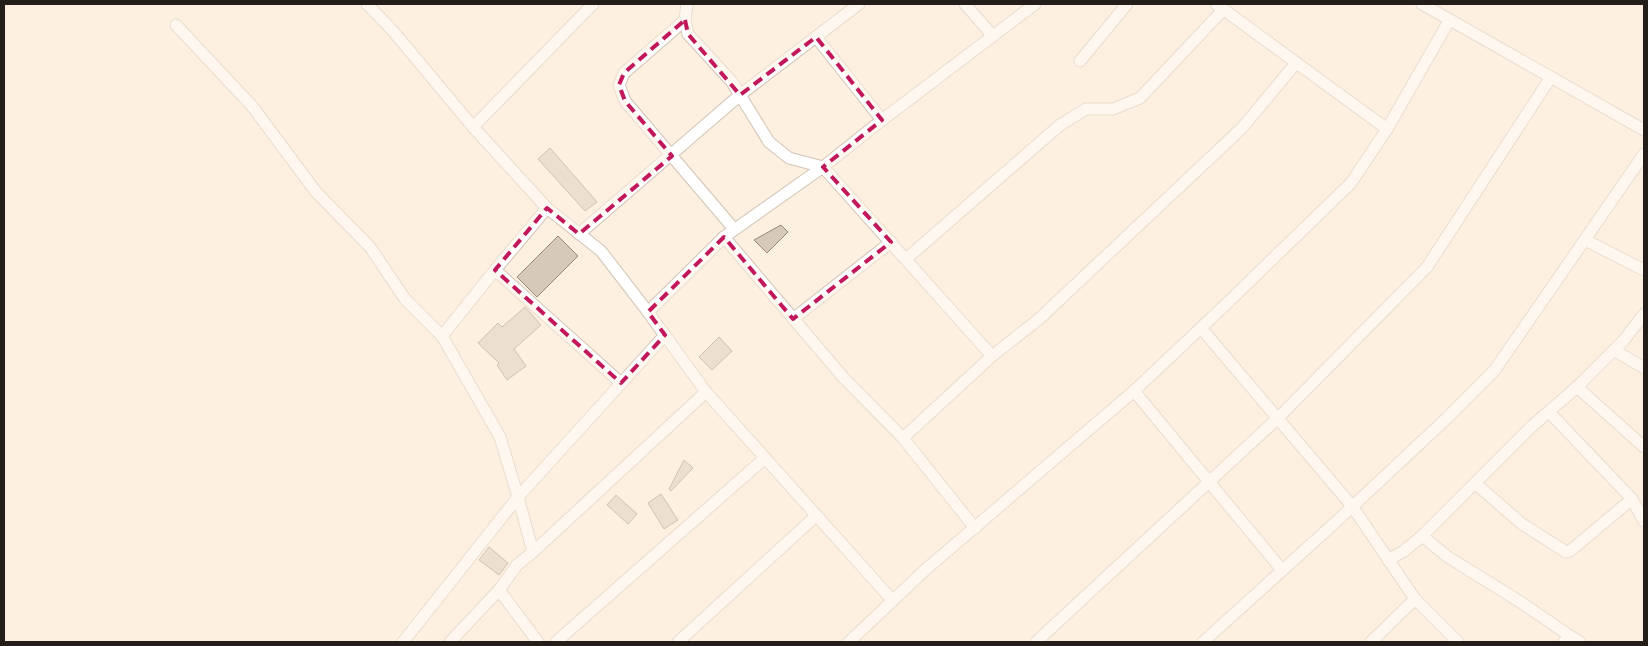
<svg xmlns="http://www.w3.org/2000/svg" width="1648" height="646" viewBox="0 0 1648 646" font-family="Karla,sans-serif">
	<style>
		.building { fill: #d7c9ba; stroke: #968a7c }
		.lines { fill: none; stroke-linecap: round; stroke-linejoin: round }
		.street-casing { stroke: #d1c4b4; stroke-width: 13 }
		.street { stroke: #fff; stroke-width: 11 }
		.marked { fill: none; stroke: #c2185b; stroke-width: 4; stroke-dasharray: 10 6; stroke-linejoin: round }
	</style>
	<rect width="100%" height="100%" fill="#fef0e1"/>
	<g class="building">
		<path d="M550,148L597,202L585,211L538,159Z"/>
		<path d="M781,225L788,232L767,253L754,240Z"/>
		<path d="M558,236L578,256L537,297L517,277Z"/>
		<path d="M525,307L541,325L514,349L526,366L507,380L497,365L499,363L478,343L498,323L502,327Z"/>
		<path d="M719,337L732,351L712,370L699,357Z"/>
		<path d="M684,460L693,468L671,491L669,489Z"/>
		<path d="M661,494L678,520L664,529L648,503Z"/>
		<path d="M616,495L637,514L628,524L607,505Z"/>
		<path d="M489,547L508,563L499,575L479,560Z"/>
	</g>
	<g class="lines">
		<g class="street-casing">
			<g id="street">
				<path d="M367,4L393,31L473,127L547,208L601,251L648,312L706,392L893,601"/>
				<path d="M687,4L685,20L688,34L732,82L769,142L789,158L823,167L992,356"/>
				<path d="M965,4L992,35"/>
				<path d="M1216,4L1387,129"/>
				<path d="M1422,4L1644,130"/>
				<path d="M685,20L624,73L619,85L625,101L734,229"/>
				<path d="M176,25L252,106L316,192L370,247L405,299L442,336L500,437L518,497L533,552L517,565L499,590L538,642"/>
				<path d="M816,37L882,120"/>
				<path d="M1080,61L1127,4"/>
				<path d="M473,127L593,4"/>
				<path d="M547,208L495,270L621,383"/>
				<path d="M579,234L740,95L859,4"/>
				<path d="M724,237L842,376L903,438L975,528"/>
				<path d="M1585,240L1644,270"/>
				<path d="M906,259L1060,125L1086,109H1113L1140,98L1223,10"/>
				<path d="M648,312L724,237L823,167L882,120L1035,4"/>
				<path d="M793,319L891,242"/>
				<path d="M1201,328L1352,506L1415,599L1458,642"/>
				<path d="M442,336L495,270"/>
				<path d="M1614,350L1644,368"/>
				<path d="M1577,387L1644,447"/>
				<path d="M1134,391L1282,570"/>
				<path d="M1549,412L1632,499L1644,521"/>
				<path d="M903,438L992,356L1039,319L1242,128L1296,63"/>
				<path d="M1475,483L1522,524L1566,552L1570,551L1632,499"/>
				<path d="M1422,536L1448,557L1522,603L1570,636"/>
				<path d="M533,552L706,392"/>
				<path d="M1388,560L1404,551L1422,536L1531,427L1577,387L1624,340L1644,314"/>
				<path d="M403,642L518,497L665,335"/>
				<path d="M450,642L499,590"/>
				<path d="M556,642L765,458"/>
				<path d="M678,642L816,516"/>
				<path d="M849,642L925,570L1134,391L1221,309L1351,183L1387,129L1449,21"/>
				<path d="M1036,642L1278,418L1427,267L1551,77"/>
				<path d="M1203,642L1338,520L1447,418L1494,371L1644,154"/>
				<path d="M1371,642L1415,599"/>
				<path d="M1564,642L1570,636L1580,642"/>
			</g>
		</g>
		<use href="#street" class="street"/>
	</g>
	<path d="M0 0H1648V646H0ZM685,20L688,34L740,95L816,37L882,120L823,167L891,242L793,319L724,237L648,312L665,335L621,383L495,270L547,208L579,234L672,156L625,101L619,85L624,73Z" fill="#fef0e1" fill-opacity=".55" fill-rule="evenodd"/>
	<path class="marked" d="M685,20L688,34L740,95L816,37L882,120L823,167L891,242L793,319L724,237L648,312L665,335L621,383L495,270L547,208L579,234L672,156L625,101L619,85L624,73Z"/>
	<rect width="1648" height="646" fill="none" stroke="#231e19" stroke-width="10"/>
</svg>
